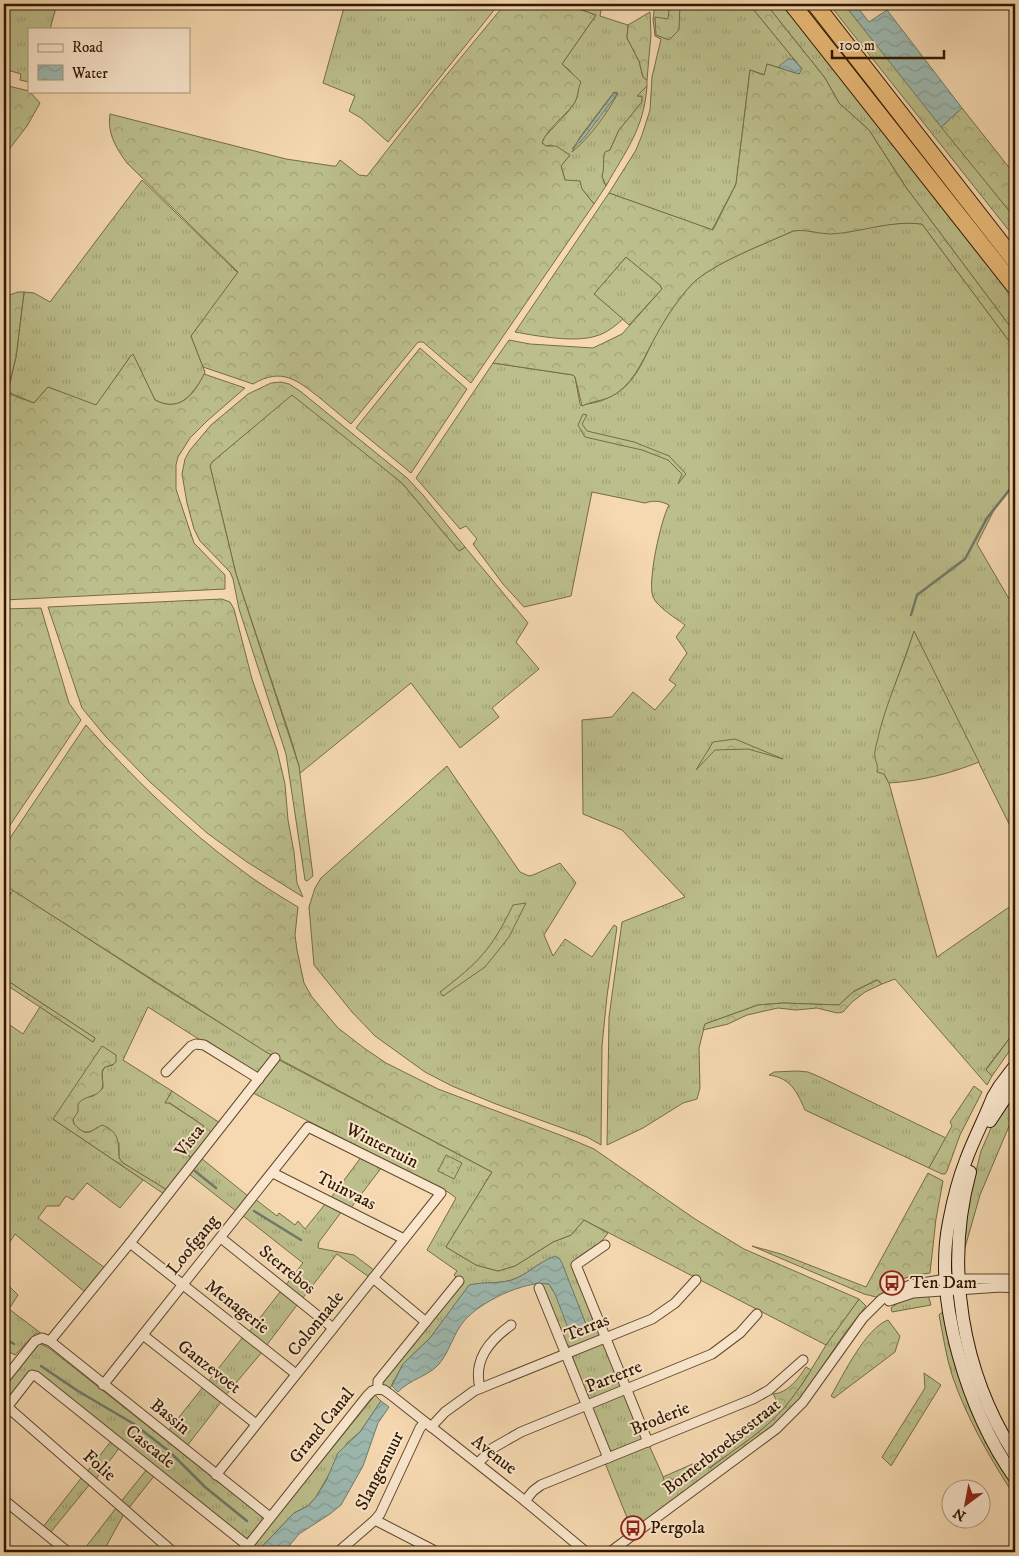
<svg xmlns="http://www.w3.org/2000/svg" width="1019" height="1556" viewBox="0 0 1019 1556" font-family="'IM FELL DW Pica',serif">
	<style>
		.grass { fill: url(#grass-tufts); stroke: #766c46; fill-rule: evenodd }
		.forest { fill: url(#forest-crowns); stroke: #766c46 }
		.wetland { fill: url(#wetland-marsh); stroke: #766c46 }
		.park { fill: url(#park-dots); stroke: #766c46 }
		.water { fill: url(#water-waves); stroke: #71796a }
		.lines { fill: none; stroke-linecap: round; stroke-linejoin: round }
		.stream { stroke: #71796a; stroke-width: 2.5 }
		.minor-casing { stroke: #62482d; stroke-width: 11 }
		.secondary-casing { stroke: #301801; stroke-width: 14 }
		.motorway-casing { stroke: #301801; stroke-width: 18 }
		.minor { stroke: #f9e6cc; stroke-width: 9 }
		.secondary { stroke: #f9e6cc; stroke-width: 12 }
		.motorway { stroke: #ebbc78; stroke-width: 16 }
		.labels { text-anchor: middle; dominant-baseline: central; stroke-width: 4; stroke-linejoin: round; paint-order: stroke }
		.street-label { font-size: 18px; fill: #301801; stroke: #f9e6cc }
		.poi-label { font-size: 18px; fill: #301801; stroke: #f9e6cc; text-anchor: start }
	</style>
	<defs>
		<pattern id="grass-tufts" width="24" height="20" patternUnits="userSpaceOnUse" patternTransform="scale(1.25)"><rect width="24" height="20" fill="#bcbf8c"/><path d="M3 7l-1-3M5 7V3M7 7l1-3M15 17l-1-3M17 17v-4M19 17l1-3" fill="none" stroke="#a2a377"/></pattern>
		<pattern id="forest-crowns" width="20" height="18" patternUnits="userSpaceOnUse" patternTransform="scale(1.25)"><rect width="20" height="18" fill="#bcbf8c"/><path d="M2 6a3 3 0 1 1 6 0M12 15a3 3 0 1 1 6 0" fill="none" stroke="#a2a377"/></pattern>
		<pattern id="wetland-marsh" width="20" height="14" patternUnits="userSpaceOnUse" patternTransform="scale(1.25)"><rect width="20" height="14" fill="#bcbf8c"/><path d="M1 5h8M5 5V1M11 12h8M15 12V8" fill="none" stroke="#a2a377"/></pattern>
		<pattern id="park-dots" width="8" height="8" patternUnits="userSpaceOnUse" patternTransform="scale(1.25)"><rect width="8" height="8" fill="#bcbf8c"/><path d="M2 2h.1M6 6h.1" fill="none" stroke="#a2a377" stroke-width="1.8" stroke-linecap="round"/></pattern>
		<pattern id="water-waves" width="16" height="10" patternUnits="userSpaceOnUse" patternTransform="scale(1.25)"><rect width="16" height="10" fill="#9db9b0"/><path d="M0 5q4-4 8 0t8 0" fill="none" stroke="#889e96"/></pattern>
	</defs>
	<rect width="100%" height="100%" fill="#f6d9b1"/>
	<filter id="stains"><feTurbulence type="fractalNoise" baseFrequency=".004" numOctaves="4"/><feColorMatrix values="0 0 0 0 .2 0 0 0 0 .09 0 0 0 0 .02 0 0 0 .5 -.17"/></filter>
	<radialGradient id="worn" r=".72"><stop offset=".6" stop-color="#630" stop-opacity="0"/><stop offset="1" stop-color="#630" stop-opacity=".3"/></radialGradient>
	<g class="grass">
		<path d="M4,4H57L50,29H29V82L20,80L21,74L4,69Z"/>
		<path d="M345,4H499L388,142L361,118L349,111L355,96L323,83Z"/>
		<path d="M564,4H602L600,16L628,25L627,38L639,61L643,77L647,80V86L637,96H642V102L619,130L610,150L602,176L606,186L594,204L582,189L565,180L561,166L570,155L551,145L546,146L542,143C544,136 548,133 553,128C568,111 590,95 571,72C569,69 565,67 562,64L596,15Z"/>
		<path d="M655,4H749L802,69L799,74L767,64L765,75L750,70L736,184L712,230L609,193L636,150L642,135L650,110L652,77L661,39L655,36L653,19Z"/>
		<path d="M766,4H782L1015,300V333L905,186L869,130L839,103L825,78Z"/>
		<path d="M829,4H844L1015,218V238Z"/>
		<path d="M142,180L238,273L191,336L205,372L204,376C191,395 180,413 155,400L133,355L130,357L96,406L48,387L34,403L8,392L16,357L24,292L34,293L50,302Z"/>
		<path d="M912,223L922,224L1015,349V481L994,510L977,544L1015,609V836L914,632L895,685L884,774L889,783L937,957L1015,903V1031L986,1069L992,1076L987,1085L895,979L882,984L877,980L854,991L839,1005L783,1003L758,1005L705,1024L699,1048L700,1088L697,1099L683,1103L643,1128L607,1145L609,1017L622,922L685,897L622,830L583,814L582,720L612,717L633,692L655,710L676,685L669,680L687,653L676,637L685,625C677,619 657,607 653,597C647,582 661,519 669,505C661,501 654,500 645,503L592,492L571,596L524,607L503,584L473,544L477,539L466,526L460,529L416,478L493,363L573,375L575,377L580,404L582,406C587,403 591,404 597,402C603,401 611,396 617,393C638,380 646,353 657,333C666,317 679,298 692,284C713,263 765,244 793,231L800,230L834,233L891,224Z"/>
		<path d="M626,257L660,285L662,289L629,325L594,294Z"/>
		<path d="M291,395L296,396L402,483L459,551L465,547L528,623L516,642L539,669L492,708L499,717L460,748L411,683L299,774V766L290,736L236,574L210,466L212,462Z"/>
		<path d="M447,766L520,872L529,876L533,875L560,863L576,883L544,935L553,956L565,939L592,957L614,925L617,927L607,996L602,1046L601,1145L587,1137L496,1104L452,1086L425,1072L375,1036L352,1012L314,965L309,907L315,888L321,878ZM505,922L485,967L467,971L490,948Z"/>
		<path d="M13,890L161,986L273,1056L257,1076L148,1007L123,1060L172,1091L166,1102L169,1103L204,1126L185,1153L192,1158L167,1190L123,1163L119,1158V1143L98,1127C88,1135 82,1133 74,1124L73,1119L78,1104L81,1100L84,1098L93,1096L103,1088L102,1072L105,1067L113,1065L116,1055L53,1119L143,1180L120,1208L87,1183L73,1200L66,1196L59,1206H47L38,1218L105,1268L85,1292L15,1234L4,1251V1021L23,1034L40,1007L93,1042L95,1038L11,983L8,986L4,982V903Z"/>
		<path d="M279,1060L492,1172L446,1247L476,1265L498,1271L515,1266L553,1242L571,1235L584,1220L608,1233C598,1249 581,1251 573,1263L599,1334L598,1336L571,1347L565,1343L541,1283L549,1284L555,1294L588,1333L587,1327L559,1258C538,1260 534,1270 517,1278C502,1285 485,1281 469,1286L430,1338L403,1364L389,1390L382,1384L462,1282L454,1275L457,1271L427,1250L456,1198L448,1192L253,1093Z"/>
		<path d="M797,1071L808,1072L820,1077L946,1138L929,1168L805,1110C797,1092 791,1078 769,1075L774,1072Z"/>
		<path d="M1015,1087V1112L980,1195L964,1251L966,1212L981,1151L998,1112Z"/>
		<path d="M362,1156L382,1167L350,1209L330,1199Z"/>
		<path d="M201,1158L248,1196L236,1211L189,1174Z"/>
		<path d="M255,1199L277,1216L279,1213L295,1225L298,1221L305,1229L326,1203L342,1211L319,1242L318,1248L354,1255L374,1270L369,1277L337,1254L302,1299L285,1286L303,1263L242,1215Z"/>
		<path d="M4,1272L8,1285L18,1295L9,1309L42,1334H35L15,1355L4,1349Z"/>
		<path d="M280,1292L297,1305L266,1346L249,1332Z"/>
		<path d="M928,1295L931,1305L892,1312L891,1308L908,1296Z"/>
		<path d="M859,1299L866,1306L845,1333L803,1395L781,1421L632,1530L605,1463L649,1445L666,1483L707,1463L710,1468L761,1430L784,1408L803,1383L826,1345Z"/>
		<path d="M941,1313H947L1006,1472L1015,1486V1497C990,1458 967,1419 952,1375C946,1356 943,1335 939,1315Z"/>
		<path d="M243,1337L262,1352L225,1396L207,1383Z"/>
		<path d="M603,1343L621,1385L618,1389L590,1399L587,1397L572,1355Z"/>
		<path d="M38,1344H41L49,1348L264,1518L247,1539L38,1373L7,1403L4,1400V1386Z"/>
		<path d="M203,1387L221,1402L187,1446L168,1431Z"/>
		<path d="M375,1395L381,1401L360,1432L347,1443L316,1497L308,1506L294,1513L257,1552H248Z"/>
		<path d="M622,1395L625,1396L643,1436L641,1441L613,1452L608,1448L592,1409L594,1406Z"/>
		<path d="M112,1440L120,1447L95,1480L86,1473Z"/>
		<path d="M147,1469L155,1475L128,1509L120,1503Z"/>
		<path d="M82,1477L90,1484L50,1533L43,1527Z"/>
		<path d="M116,1508L124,1514L103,1552H82Z"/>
	</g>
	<g class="forest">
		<path d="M505,4H564L596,15L562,64L581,82C577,90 579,97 573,105C565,116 546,130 542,143L546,146H556L570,155L561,166L565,180L580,181L582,189L594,204L471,383L423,342H418L351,424C341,415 330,407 320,398C297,380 282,367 253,384L203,367L191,336L238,272L127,163C116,148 107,133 110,114L286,159L333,166H336L340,160L359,175L367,176L434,90Z"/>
		<path d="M657,4H680L679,30L669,40L656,35L655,17L668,19L669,10L656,7Z"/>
		<path d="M749,4H766L825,78L839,103L869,130L905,186L1015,333V349L922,224C891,220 862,232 832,234C819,234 806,229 793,231C765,244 713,263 692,284C679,298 666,317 657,334C645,354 637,379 617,393C604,402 594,400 582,406L575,377L573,375L493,363L509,340L530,344L593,348L622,334L662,289L660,285L626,257L594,294L623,319C615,326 607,333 596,336C575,343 537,336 515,332L609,193L713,230L736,184L750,70L764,75L767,64L799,74L802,69Z"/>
		<path d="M650,12L651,34L647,80L643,77L639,61L627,38L628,25Z"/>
		<path d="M4,85L29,91L40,103L27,126L4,156Z"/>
		<path d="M647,86C644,129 626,150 606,186L602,176C605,168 602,160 605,152L610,150L619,130L642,102V96H637Z"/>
		<path d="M962,108L1015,175V218L941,127Z"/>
		<path d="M18,292H24L16,357L9,385H4V297Z"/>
		<path d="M420,348L467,389L411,473L356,428Z"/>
		<path d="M133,354L155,400C179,413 194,395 204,374L245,388L207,421L190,438L178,457L176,465V489L194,543L225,575V589L4,600V392L34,403L48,387L96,405L130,357Z"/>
		<path d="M281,382L289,384L300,391L407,478L423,495L465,547L459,551L402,483L292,395L212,462L210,466L236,574L299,766L313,876L307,881L305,880L286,754L239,609L233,579L230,572L200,541L194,529L187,503L182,474L185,459L190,450L211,425L248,394L271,383Z"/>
		<path d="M583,414L587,415L582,424L587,431L634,442L669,456L686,474L678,484L682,474L668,460L642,450L585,437L578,425Z"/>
		<path d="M222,599L230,602L234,609L252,679L277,750L285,784L288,820L294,852L297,883L303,897L247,862L207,833L150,782L106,737L82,708L48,607Z"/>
		<path d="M41,608L69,703L81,720L4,834V609Z"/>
		<path d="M914,631L979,762C949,774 921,781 889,783L884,774L877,772C878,762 876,764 875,757C874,753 876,746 877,742C885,704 903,668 914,631Z"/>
		<path d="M86,725C132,777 184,828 240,869C258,883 278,895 298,907L295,935L297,950L304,983L312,997L338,1028L364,1048L386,1063L438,1089L568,1138L594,1149L695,1219L744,1249L859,1299L826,1345L584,1220L571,1235L553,1242L515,1266L498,1271L476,1265L446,1247L492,1172L266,1052L6,886L4,889V847Z"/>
		<path d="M735,739L783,759L748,749L715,750L696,770L713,742Z"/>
		<path d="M526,903L509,937L485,967L443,996L440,992C478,963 492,949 513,905Z"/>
		<path d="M877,980L882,984L865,992L852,1002L843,1012L837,1013L817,1008L796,1010L778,1008L747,1015L728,1024L703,1030L705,1024L758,1005L783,1003L839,1005L853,992Z"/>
		<path d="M11,983L95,1038L93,1042L8,986Z"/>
		<path d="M1015,1031V1043L992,1076L986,1070Z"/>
		<path d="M102,1046L116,1055V1062C112,1066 109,1065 105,1067C98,1072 106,1084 101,1090C95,1098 85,1095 78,1104V1112L73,1119L74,1124C87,1137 88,1133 102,1125C120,1132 118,1142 119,1158L123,1163L167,1190L164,1194L53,1119Z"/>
		<path d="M974,1086L982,1092L960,1135L947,1171L945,1174H942L929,1168L952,1126L950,1122Z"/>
		<path d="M172,1091L220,1123L192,1158L185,1153L204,1126L170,1103H165Z"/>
		<path d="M928,1173L943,1181L936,1219L930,1273L911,1276L891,1283L885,1294L876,1297L864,1294L752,1246L781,1254L866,1287Z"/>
		<path d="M888,1320L900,1336L895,1352L834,1398L831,1396C843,1375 866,1328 888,1320Z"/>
		<path d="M806,1367L811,1370C803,1383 794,1396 784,1408C763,1432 735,1449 709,1468L707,1463L665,1483L663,1477L715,1454L758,1421L778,1403L773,1394C788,1393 798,1379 806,1367Z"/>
		<path d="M924,1373L941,1385L891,1466L882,1457L925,1388Z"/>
	</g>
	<path class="wetland" d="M614,92L618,93C607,114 590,137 572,152L580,137Z"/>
	<path class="park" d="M446,1155L462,1163L454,1179L438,1171Z"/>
	<g class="water">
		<path d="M844,4H855L869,22L887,10L962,108L941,127Z"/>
		<path d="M788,59H793L802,69L799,74L780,68L779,66Z"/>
		<path d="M614,93L617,94L584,138L572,149Z"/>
		<path d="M555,1256L559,1258L562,1263L587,1327L588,1333L575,1339L571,1336L555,1294L549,1284C525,1280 480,1302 464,1321C453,1334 450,1351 439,1364C429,1376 410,1379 398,1392L392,1386L403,1364L430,1338L469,1285C485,1281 502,1285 517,1278C530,1272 541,1261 555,1256Z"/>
		<path d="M381,1401L389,1407L378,1423L363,1466L341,1505L330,1514L299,1534L284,1552H257L294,1513L308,1506L316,1497L326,1481L338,1453L360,1432Z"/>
	</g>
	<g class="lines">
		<g class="stream">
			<path d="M911,615L917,595L965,559L987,518L1015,483"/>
			<path d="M195,1171L216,1188"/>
			<path d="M254,1211L301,1240"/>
			<path d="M4,1338L14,1344"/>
			<path d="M41,1366L78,1391L134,1424L170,1452L205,1487L247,1521"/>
		</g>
		<g class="minor-casing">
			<g id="minor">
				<path d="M4,895L5,894"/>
				<path d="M166,1072L191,1046L196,1044L204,1045L259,1079"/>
				<path d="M273,1173L404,1239"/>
				<path d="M221,1238L333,1328"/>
				<path d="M130,1243L296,1374"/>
				<path d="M605,1245L576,1265L648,1442"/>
				<path d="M373,1278L426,1322"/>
				<path d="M539,1288L608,1458"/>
				<path d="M889,1301L913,1293L1001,1287L1015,1288"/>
				<path d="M143,1335L256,1424"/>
				<path d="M50,1341L130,1243L275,1058"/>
				<path d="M4,1380L35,1341L42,1338L50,1341L270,1517"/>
				<path d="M103,1385L308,1127L441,1193L216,1475"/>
				<path d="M480,1388C473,1360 489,1341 511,1325"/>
				<path d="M378,1389L384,1390L391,1395L525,1501L586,1552"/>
				<path d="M378,1389V1381L459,1281"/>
				<path d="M4,1404L173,1552"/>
				<path d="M4,1411L32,1375L36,1376L248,1546"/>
				<path d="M431,1427L445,1412L474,1391L652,1319L675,1303L696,1280"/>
				<path d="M478,1463L493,1448L521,1432L712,1354L740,1333L757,1314"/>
				<path d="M4,1500L68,1552"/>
				<path d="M525,1501L533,1491L541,1485L753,1399L769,1390L803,1360"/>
				<path d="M375,1520L437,1552"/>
				<path d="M243,1552L367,1396L372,1391L378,1389"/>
				<path d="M338,1552L375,1520L380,1514L420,1428L425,1422"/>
				<path d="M610,1552L776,1429L803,1402L863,1318L882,1299L910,1285L946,1279H1015"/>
			</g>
		</g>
		<g class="secondary-casing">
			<g id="secondary">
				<path d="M1015,1066L999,1087L993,1097C985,1118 974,1138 966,1160C958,1180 953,1201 949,1222C933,1302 969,1413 1015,1478"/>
				<path d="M990,1121L1015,1083"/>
				<path d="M970,1172C944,1267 962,1373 1015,1455"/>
			</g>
		</g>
		<g class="motorway-casing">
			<g id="motorway">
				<path d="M792,4L1015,287"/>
				<path d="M815,4L1015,261"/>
			</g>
		</g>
		<use href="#minor" class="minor"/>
		<use href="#secondary" class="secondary"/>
		<use href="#motorway" class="motorway"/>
	</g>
	<defs>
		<g id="bus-ring" transform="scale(1.25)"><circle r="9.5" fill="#f9e6cc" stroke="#8f2418" stroke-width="1.5"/><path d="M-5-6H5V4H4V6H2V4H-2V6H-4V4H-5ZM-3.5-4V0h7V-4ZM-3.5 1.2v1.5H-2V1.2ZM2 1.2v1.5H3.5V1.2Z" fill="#8f2418"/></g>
	</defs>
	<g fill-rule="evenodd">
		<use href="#bus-ring" x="892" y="1283"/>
		<use href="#bus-ring" x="633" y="1528"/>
	</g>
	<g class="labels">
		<g class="street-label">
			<text transform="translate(190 1141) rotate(-52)">Vista</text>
			<text transform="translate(382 1146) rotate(27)">Wintertuin</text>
			<text transform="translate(346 1191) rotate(27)">Tuinvaas</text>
			<text transform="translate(193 1245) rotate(-51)">Loofgang</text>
			<text transform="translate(287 1270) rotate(39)">Sterrebos</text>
			<text transform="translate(237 1307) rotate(38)">Menagerie</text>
			<text transform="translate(316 1324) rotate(-51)">Colonnade</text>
			<text transform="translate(587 1328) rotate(-22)">Terras</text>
			<text transform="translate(209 1367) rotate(38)">Ganzevoet</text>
			<text transform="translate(614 1377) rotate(-22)">Parterre</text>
			<text transform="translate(170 1417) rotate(39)">Bassin</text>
			<text transform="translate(660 1419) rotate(-22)">Broderie</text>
			<text transform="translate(322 1426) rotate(-51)">Grand Canal</text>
			<text transform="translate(150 1447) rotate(39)">Cascade</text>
			<text transform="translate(722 1447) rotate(-38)">Bornerbroeksestraat</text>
			<text transform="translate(494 1455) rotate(38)">Avenue</text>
			<text transform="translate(99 1466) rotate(41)">Folie</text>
			<text transform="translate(380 1471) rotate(-63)">Slangemuur</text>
		</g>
		<g class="poi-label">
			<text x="910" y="1283">Ten Dam</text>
			<text x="650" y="1528">Pergola</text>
		</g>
	</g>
	<rect width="1019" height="1556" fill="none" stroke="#f6d9b1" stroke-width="20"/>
	<rect x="5" y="5" width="1009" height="1546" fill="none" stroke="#301801" stroke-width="2.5"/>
	<rect x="10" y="10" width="999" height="1536" fill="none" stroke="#301801"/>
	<rect x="28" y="28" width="162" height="65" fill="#f9e6cc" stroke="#a9947b"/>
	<rect x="38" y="44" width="25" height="8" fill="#f9e6cc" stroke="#a9947b"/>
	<text x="72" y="52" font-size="15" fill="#301801">Road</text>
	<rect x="38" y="65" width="25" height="15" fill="url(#water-waves)" stroke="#a9947b"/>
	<text x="72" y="78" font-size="15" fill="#301801">Water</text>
	<g transform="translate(966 1504) rotate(212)"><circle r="24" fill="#f9e6cc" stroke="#a9947b"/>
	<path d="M0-4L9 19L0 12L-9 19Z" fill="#8f2418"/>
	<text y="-8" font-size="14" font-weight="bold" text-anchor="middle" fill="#301801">N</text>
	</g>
	<path d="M832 50v8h112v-8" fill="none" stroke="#301801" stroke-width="2.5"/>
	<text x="839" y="50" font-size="15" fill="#301801" stroke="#f9e6cc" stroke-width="4" paint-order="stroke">100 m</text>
	<rect width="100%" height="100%" filter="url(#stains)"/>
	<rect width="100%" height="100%" fill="url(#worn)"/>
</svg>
